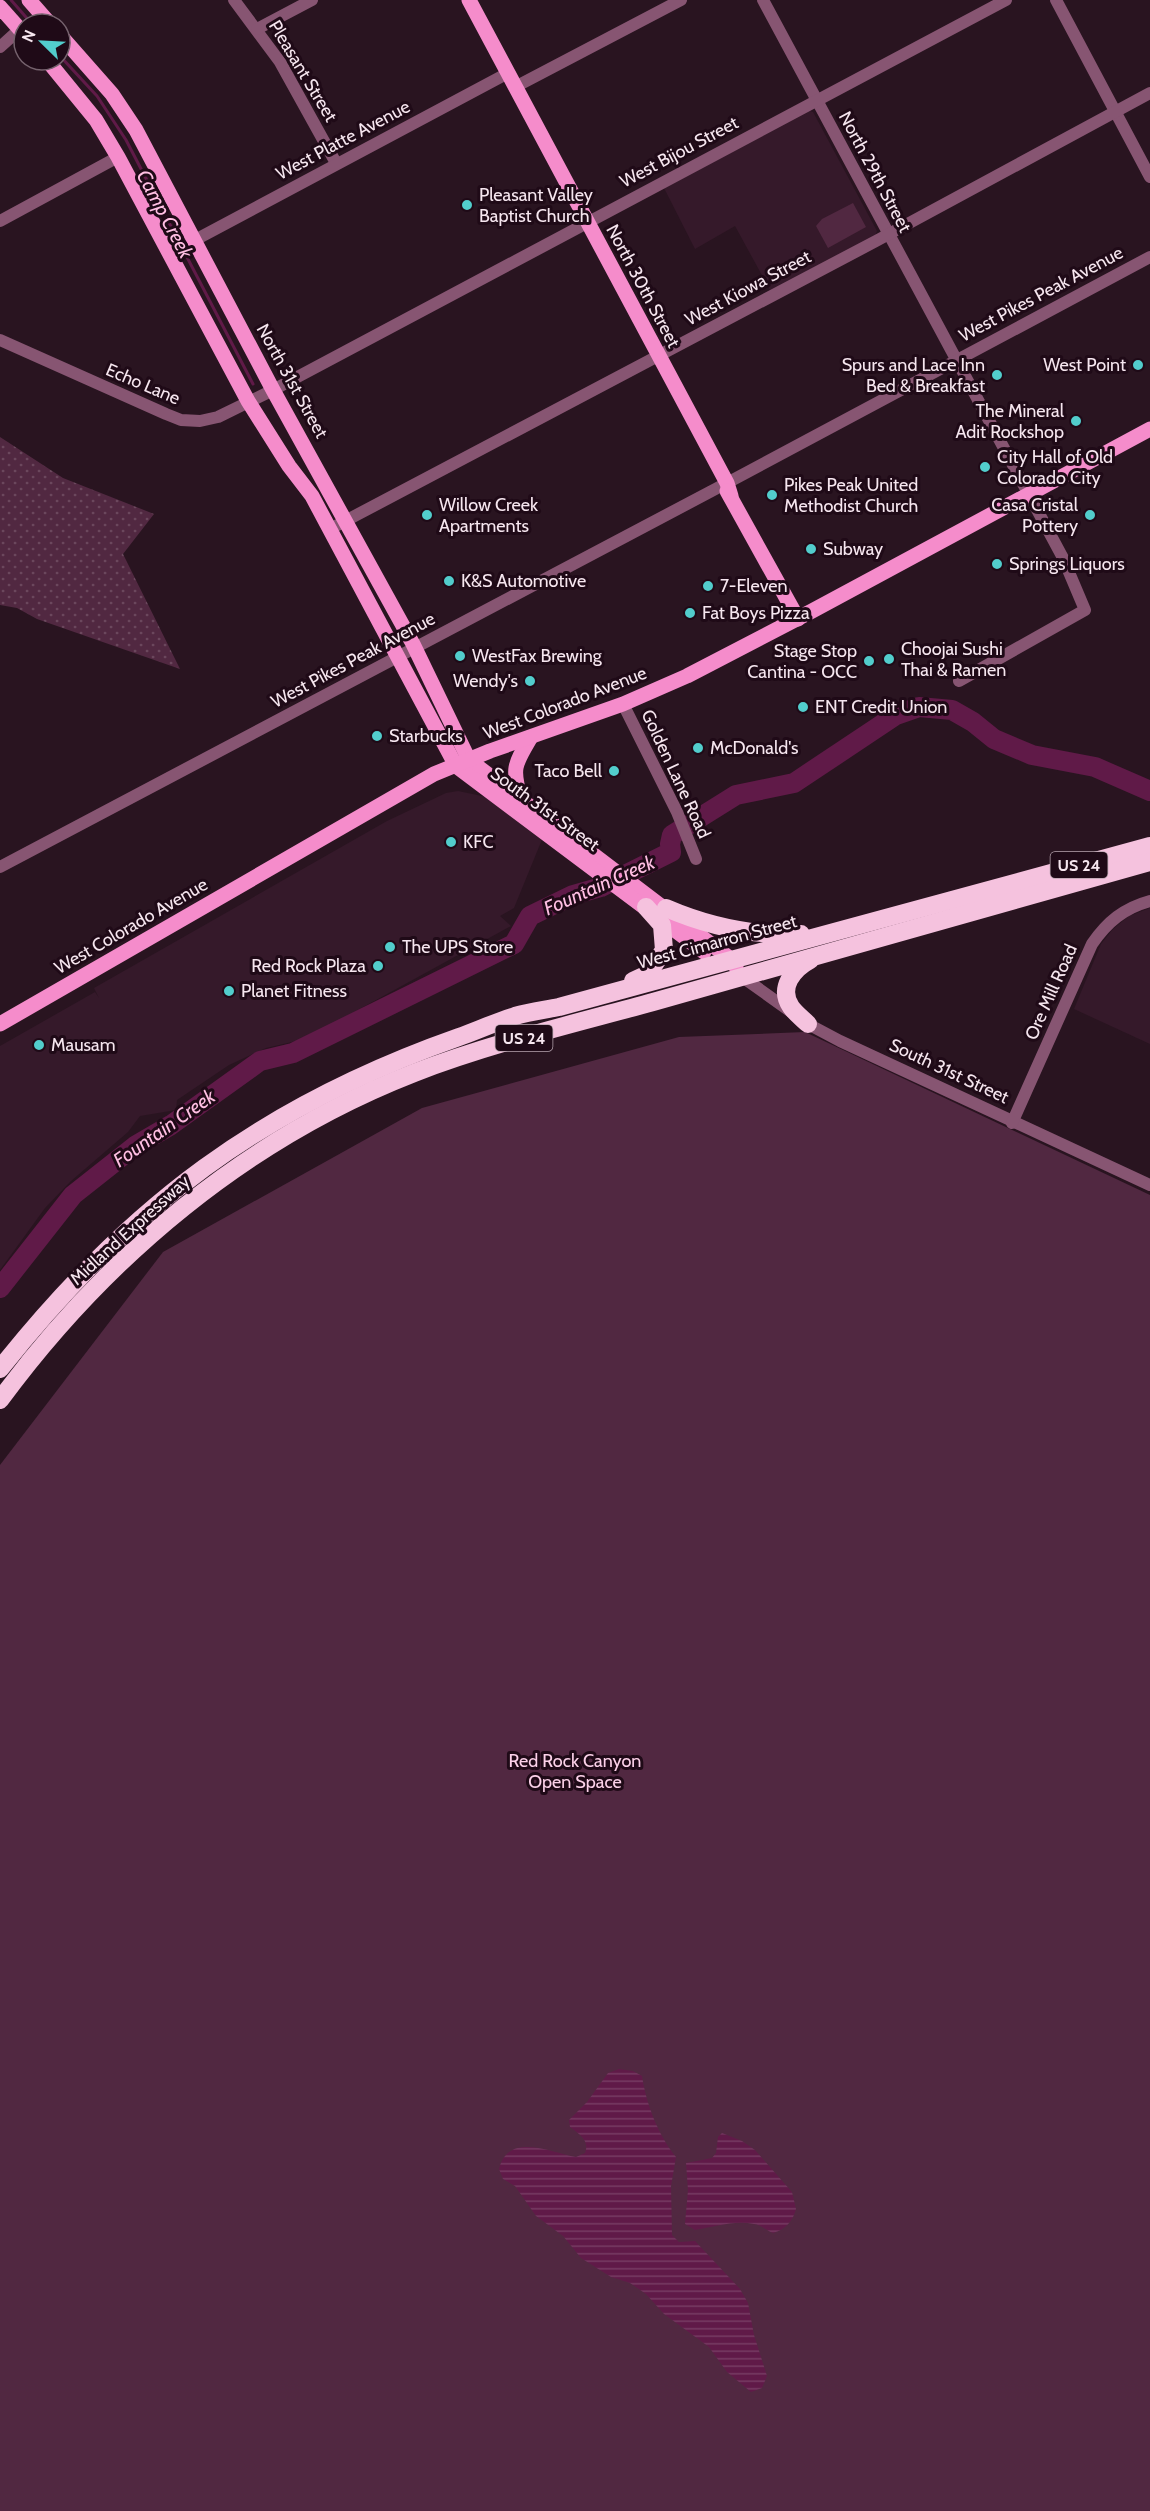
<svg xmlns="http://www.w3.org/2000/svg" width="1150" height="2511" viewBox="0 0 1150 2511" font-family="Cabin,sans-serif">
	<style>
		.built { fill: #35192a }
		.grass { fill: url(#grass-dots) }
		.park { fill: #512841 }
		.water { fill: url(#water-rules) }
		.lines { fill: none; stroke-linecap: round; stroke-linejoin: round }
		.stream { stroke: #601a48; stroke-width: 3 }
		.river { stroke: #601a48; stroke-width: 20 }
		.minor { stroke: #875572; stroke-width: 12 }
		.major { stroke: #f58ccb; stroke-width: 15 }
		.highway { stroke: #f5c2de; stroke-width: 18 }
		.poi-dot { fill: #52cdcc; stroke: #1f0a17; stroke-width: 2 }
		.labels { text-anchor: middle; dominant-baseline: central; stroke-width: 6; stroke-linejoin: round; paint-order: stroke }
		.shield { fill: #1f0a17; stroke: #b6a4ae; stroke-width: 1.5 }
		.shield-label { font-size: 16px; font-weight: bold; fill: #f6e6ef }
		.street-label { font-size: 18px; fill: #f6e6ef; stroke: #1f0a17 }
		.poi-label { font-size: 18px; fill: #f6e6ef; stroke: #1f0a17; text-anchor: start }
		.park-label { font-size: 18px; fill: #fcd1e9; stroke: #1f0a17 }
		.water-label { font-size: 20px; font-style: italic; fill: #ffbfe3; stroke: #1f0a17 }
	</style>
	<defs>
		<pattern id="grass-dots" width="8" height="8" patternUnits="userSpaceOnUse" patternTransform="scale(1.5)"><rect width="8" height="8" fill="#512841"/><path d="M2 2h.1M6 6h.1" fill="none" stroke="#6b475d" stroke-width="1.8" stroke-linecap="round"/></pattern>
		<pattern id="water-rules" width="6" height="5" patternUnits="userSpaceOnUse" patternTransform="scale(1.5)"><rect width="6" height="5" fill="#601a48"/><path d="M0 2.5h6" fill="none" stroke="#773b63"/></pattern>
	</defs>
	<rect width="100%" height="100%" fill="#291420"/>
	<g class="built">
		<path d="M810,111L813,112L877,231L875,236L770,290L735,226L695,249L664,188Z"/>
		<path d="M458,791L487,797L543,837L514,908L500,916L511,926L305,1039L266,1048L229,1065L177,1100L176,1110L140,1116L128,1132L71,1181L45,1208L0,1270V1046L95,992L99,998L94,988L387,821L446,793Z"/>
		<path d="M1150,908V1044L1074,1009L1101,944L1113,929L1129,916Z"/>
	</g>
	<path class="grass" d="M0,437L63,478L154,514L123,554L180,669L37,619L17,608L0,605Z"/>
	<g class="park">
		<path d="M853,203L866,227L828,248L816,226L822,219Z"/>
		<path d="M805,1032L1150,1195V2511H0V1465L163,1252L422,1108L679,1037Z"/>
	</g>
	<g class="water">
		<path d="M619,2069L633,2071L642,2076C646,2103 658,2135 676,2157L671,2186L672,2235L679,2242L695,2241L740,2289L748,2303L754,2335L767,2376L762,2388L751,2392L727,2372L709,2347L664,2314L646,2294L630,2283L611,2277L581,2258L563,2236L536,2216L515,2186L503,2179L499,2169C508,2131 552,2153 576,2157L585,2153C590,2140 579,2134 570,2127L569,2120L587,2102L608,2073Z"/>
		<path d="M722,2133L742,2141L755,2150L792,2192L796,2209C793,2221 785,2230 773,2233C766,2230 761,2225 754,2224C734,2220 714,2227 695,2230L685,2224L688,2190L686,2163L712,2158L716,2153L718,2137Z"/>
	</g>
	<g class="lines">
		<g class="stream">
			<path d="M11,0L32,24"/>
			<path d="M60,56L97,96L126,140L253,384"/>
		</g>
		<path class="river" d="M0,1288L73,1195L135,1146L171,1125L260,1061L293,1053L514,944L530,916L573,895L601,887L671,852L670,844L672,835L736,795L794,783L896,715L919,707L952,710L973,722L994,739L1032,755L1095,767L1150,791"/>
		<g class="minor">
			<path d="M234,0L280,62L336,163"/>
			<path d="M763,0L1063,558L1085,610L959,681"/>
			<path d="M1056,0L1150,177"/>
			<path d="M257,29L312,0"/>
			<path d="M0,47L20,29"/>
			<path d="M515,87L681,0"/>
			<path d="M0,221L118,157"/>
			<path d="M195,240L508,73"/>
			<path d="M0,340L166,414L181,420L200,421L218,417L273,390L1006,0"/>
			<path d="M727,483L1150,257"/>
			<path d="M330,529L876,241L1150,93"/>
			<path d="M623,704L677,812L696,859"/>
			<path d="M0,867L723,485"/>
			<path d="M741,976L808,1024L840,1041L1150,1185"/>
			<path d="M1012,1123L1092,944C1107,922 1124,908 1150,901"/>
		</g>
		<g class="major">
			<path d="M29,0L50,24"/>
			<path d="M469,0L727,483L731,496"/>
			<path d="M0,7L24,34"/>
			<path d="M60,35L112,94L136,130L273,390L413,644L469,760L732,960L736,967"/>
			<path d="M47,60L96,120L118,157L248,401L289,466L312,496L456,766L704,952"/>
			<path d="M727,491L798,619"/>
			<path d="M521,799C511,768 515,764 531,737"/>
			<path d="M0,1024L434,774L490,751L623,704L687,676L812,611L1150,429"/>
		</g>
		<g class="highway">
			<path d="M666,908C710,927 753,936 801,934"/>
			<path d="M633,981L648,974L664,950L662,925L646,907"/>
			<path d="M808,1024C803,1019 795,1013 791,1007C778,988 793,969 810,960"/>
			<path d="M0,1369C129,1206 263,1106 459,1037C478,1030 496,1022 515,1016C529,1012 544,1010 559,1007L1150,846"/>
			<path d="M0,1400C106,1256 247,1138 414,1073C492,1043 573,1024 653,1002L1150,862"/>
		</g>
	</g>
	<g class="poi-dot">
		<circle cx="467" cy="205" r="6"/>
		<circle cx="1138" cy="365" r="6"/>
		<circle cx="997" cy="375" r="6"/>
		<circle cx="1076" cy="421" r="6"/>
		<circle cx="985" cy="467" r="6"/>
		<circle cx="772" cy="495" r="6"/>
		<circle cx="427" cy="515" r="6"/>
		<circle cx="1090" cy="515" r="6"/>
		<circle cx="811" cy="549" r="6"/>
		<circle cx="997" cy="564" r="6"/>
		<circle cx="449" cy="581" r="6"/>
		<circle cx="708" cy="586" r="6"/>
		<circle cx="690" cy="613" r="6"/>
		<circle cx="460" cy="656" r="6"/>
		<circle cx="889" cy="659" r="6"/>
		<circle cx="869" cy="661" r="6"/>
		<circle cx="530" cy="681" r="6"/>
		<circle cx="803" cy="707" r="6"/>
		<circle cx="377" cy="736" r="6"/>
		<circle cx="698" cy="748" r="6"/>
		<circle cx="614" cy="771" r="6"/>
		<circle cx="451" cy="842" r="6"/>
		<circle cx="390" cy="947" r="6"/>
		<circle cx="378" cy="966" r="6"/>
		<circle cx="229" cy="991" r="6"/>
		<circle cx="39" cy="1045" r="6"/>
	</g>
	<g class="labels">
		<g class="shield">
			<rect x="1050.5" y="852" width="57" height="26" rx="4.5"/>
			<rect x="495.5" y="1025" width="57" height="26" rx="4.5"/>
		</g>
		<g class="shield-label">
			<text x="1079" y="865">US 24</text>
			<text x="524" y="1038">US 24</text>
		</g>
		<g class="street-label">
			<text transform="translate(303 71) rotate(59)">Pleasant Street</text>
			<text transform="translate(343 140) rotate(-28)">West Platte Avenue</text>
			<text transform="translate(679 152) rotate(-28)">West Bijou Street</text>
			<text transform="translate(875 172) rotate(62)">North 29th Street</text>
			<text transform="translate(643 286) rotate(62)">North 30th Street</text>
			<text transform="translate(748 288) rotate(-28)">West Kiowa Street</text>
			<text transform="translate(1041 294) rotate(-28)">West Pikes Peak Avenue</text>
			<text transform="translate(292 381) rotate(61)">North 31st Street</text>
			<text transform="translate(143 384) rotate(23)">Echo Lane</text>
			<text transform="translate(353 660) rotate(-28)">West Pikes Peak Avenue</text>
			<text transform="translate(565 703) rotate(-21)">West Colorado Avenue</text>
			<text transform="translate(676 774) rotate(65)">Golden Lane Road</text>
			<text transform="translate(545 809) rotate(36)">South 31st Street</text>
			<text transform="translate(131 926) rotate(-30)">West Colorado Avenue</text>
			<text transform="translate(717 942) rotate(-15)">West Cimarron Street</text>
			<text transform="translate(1051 992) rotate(-66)">Ore Mill Road</text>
			<text transform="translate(949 1071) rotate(25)">South 31st Street</text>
			<text transform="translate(130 1230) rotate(-42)">Midland Expressway</text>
		</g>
		<g class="poi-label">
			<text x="479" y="195">Pleasant Valley<tspan x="479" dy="21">Baptist Church</tspan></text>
			<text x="985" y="365" text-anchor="end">Spurs and Lace Inn<tspan x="985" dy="21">Bed &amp; Breakfast</tspan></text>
			<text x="1126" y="365" text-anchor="end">West Point</text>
			<text x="1064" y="411" text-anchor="end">The Mineral<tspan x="1064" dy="21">Adit Rockshop</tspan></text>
			<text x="997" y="457">City Hall of Old<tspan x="997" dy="21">Colorado City</tspan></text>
			<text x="784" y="485">Pikes Peak United<tspan x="784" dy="21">Methodist Church</tspan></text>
			<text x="439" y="505">Willow Creek<tspan x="439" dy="21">Apartments</tspan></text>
			<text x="1078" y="505" text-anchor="end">Casa Cristal<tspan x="1078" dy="21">Pottery</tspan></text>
			<text x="823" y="549">Subway</text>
			<text x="1009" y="564">Springs Liquors</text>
			<text x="461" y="581">K&amp;S Automotive</text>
			<text x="720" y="586">7-Eleven</text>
			<text x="702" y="613">Fat Boys Pizza</text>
			<text x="901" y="649">Choojai Sushi<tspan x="901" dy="21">Thai &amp; Ramen</tspan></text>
			<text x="857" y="651" text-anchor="end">Stage Stop<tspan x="857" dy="21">Cantina - OCC</tspan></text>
			<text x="472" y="656">WestFax Brewing</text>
			<text x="518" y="681" text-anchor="end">Wendy's</text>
			<text x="815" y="707">ENT Credit Union</text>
			<text x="389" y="736">Starbucks</text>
			<text x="710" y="748">McDonald's</text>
			<text x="602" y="771" text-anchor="end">Taco Bell</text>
			<text x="463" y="842">KFC</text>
			<text x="402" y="947">The UPS Store</text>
			<text x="366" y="966" text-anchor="end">Red Rock Plaza</text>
			<text x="241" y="991">Planet Fitness</text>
			<text x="51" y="1045">Mausam</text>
		</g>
		<g class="park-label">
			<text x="575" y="1761">Red Rock Canyon<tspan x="575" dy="21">Open Space</tspan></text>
		</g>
		<g class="water-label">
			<text transform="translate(165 214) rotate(62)">Camp Creek</text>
			<text transform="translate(599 885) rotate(-24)">Fountain Creek</text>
			<text transform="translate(164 1128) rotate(-35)">Fountain Creek</text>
		</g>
	</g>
	<g transform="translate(42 42) rotate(294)"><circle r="28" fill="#1f0a17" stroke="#75626d" stroke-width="1.5"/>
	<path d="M0-4.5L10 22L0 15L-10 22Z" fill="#52cdcc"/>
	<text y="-9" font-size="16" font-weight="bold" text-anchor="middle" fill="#f6e6ef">N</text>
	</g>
</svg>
